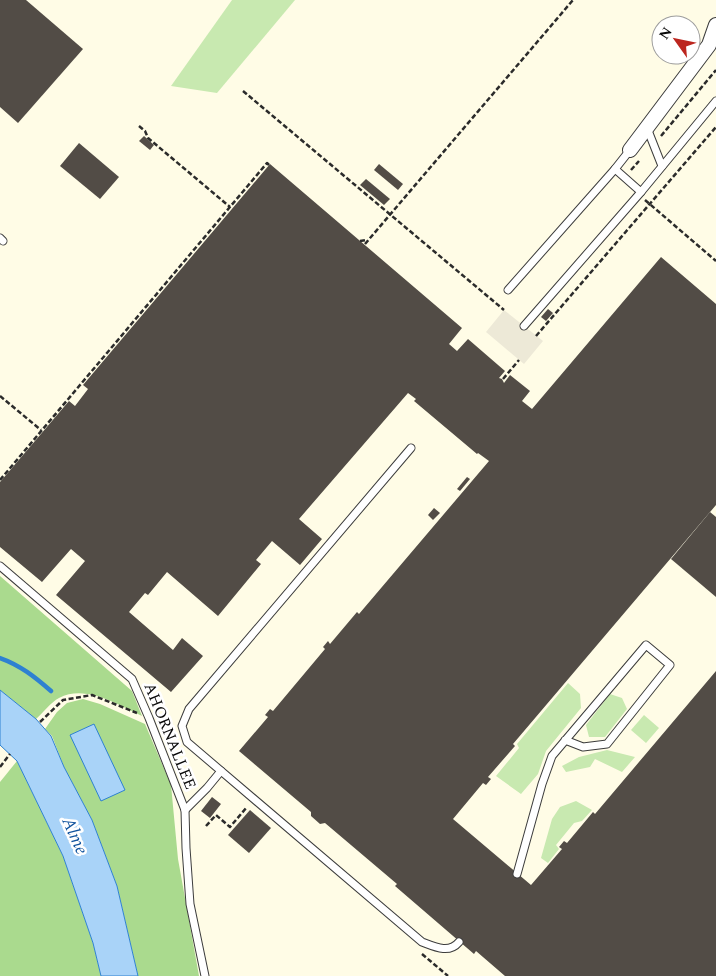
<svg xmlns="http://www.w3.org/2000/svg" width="716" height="976" viewBox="0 0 716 976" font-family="Spectral,serif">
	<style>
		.green { fill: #c8e9b0 }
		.forest { fill: #aada8e }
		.plaza { fill: #ede9d7 }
		.water { fill: #a9d3f8; stroke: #2e81d1 }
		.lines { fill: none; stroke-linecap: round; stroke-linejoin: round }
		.stream { stroke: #2e81d1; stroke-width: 4.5 }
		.building { fill: #524c46 }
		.lane-casing { stroke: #3c3c3c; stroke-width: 9 }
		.street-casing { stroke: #3c3c3c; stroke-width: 16 }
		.path { stroke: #2b2b2b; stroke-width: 2.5; stroke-dasharray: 5 2.5; stroke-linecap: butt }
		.lane { stroke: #fff; stroke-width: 7 }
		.street { stroke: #fff; stroke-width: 14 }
		.labels { text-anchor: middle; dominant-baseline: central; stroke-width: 5; stroke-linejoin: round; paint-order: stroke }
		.street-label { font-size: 16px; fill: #090909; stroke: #fff }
		.water-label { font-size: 18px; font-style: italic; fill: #11539d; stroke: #fff }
	</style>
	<rect width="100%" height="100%" fill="#fffce6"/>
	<g class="green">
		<path d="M232,0H295L217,93L171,86Z"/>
		<path d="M568,683L580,694L581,708L546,751L538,774L521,794L496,776L519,748L517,744Z"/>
		<path d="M610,694L622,698L627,709L605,737H589L586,725Z"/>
		<path d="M644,715L659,728L646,743L631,730Z"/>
		<path d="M607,750L635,757L622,772L595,759L590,767L566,772L562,766L579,757Z"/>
		<path d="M576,801L592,810L582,821L574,823L556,845L559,849L548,863L541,858L552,819L560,807Z"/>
	</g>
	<g class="forest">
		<path d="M0,576L132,691L142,716C118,705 86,684 59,698C51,702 43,713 36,719L0,690Z"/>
		<path d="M83,699L100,704L145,724L171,785L178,859L199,976H138L117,886L92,820L64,767L52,736L45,729L57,712L67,703Z"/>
		<path d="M17,761L63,856L93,943L101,976H0V782Z"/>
	</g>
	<path class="plaza" d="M504,310L543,341L524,364L486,332Z"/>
	<g class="water">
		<path d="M0,690L36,719L51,736L64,767L92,820L117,886L138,976H101L93,943L63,856L17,761L0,745Z"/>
		<path d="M94,724L125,790L101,801L70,735Z"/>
	</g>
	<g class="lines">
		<path class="stream" d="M0,658C20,665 35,677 51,691"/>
	</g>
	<g class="building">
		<path d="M0,0H26L83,49L18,123L0,107Z"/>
		<path d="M144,136L154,145L150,150L139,141Z"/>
		<path d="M79,143L119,177L100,199L60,166Z"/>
		<path d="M270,164L462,328L449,344L457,351L468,339L505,371L499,378L502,379L504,383L510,375L530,391L522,401L532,409L661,257L716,304V505L513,744L515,746L488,777L491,779L486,785L483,783L453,819L531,885L562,849L559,847L564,841L567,843L593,812L595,814L716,671V976H505L476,951L474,954L395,886L397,884L325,823L320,824L311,816V812L239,751L268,717L265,715L270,709L273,711L325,649L323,647L328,641L330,644L357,612L359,614L489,461L478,453L477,454L414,401L416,399L408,393L299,519L322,539L300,565L272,541L256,560L261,564L218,616L167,572L148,595L145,593L129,612L173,650L182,638L203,656L171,692L56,595L85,561L71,549L42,582L0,547V482L69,401L75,406L88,389L83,385Z"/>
		<path d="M379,164L403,184L398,190L374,170Z"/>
		<path d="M366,179L390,199L384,205L360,185Z"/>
		<path d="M548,309L553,313L546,321L541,317Z"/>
		<path d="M467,477L470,479L460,491L457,489Z"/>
		<path d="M434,508L440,513L433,520L428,515Z"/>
		<path d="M710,512L716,517V597L671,559Z"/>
		<path d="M212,797L221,804L210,818L201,811Z"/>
		<path d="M250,810L271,828L249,853L228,835Z"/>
	</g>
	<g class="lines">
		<g class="lane-casing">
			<g id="lane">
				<path d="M647,128L662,166"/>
				<path d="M630,150L615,169L641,192L716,101"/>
				<path d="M0,238L3,241"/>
				<path d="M508,290L615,169"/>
				<path d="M524,326L641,192"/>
				<path d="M411,448L189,709L182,726L187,742L422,942C435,947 449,954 459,942"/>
				<path d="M0,566L132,679L149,718L185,810L186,848L190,904L205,976"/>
				<path d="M185,810L207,788L221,771"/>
				<path d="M517,874L542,784L552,756L646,645L670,665L607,744L583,747L565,740"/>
			</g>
		</g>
		<g class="street-casing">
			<path id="street" d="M630,150L709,45L716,25"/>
		</g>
		<g class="path">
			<path d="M243,91L504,310"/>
			<path d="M139,126L145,131L148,138L230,207"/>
			<path d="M661,136L716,70"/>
			<path d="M631,170L639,161"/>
			<path d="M645,200L716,261"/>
			<path d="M360,241L367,240"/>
			<path d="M365,244L573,0"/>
			<path d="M536,336L716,127"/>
			<path d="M503,379L519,360"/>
			<path d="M0,396L41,430"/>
			<path d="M0,480L267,163L269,165"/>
			<path d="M40,722L63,700L92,695L137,713"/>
			<path d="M0,767L10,754"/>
			<path d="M206,826L216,815L230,827L247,807"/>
			<path d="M422,954L448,976"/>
		</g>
		<use href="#lane" class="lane"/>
		<use href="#street" class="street"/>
	</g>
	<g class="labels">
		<g class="street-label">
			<text transform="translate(170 736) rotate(68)">AHORNALLEE</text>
		</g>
		<g class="water-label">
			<text transform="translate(75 836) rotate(66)">Alme</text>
		</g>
	</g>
	<g transform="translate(676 40) rotate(303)"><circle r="24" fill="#ffffff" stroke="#9d9d9d"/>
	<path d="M0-4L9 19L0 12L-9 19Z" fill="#bc261f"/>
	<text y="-8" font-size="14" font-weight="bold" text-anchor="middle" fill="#090909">N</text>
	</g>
</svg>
